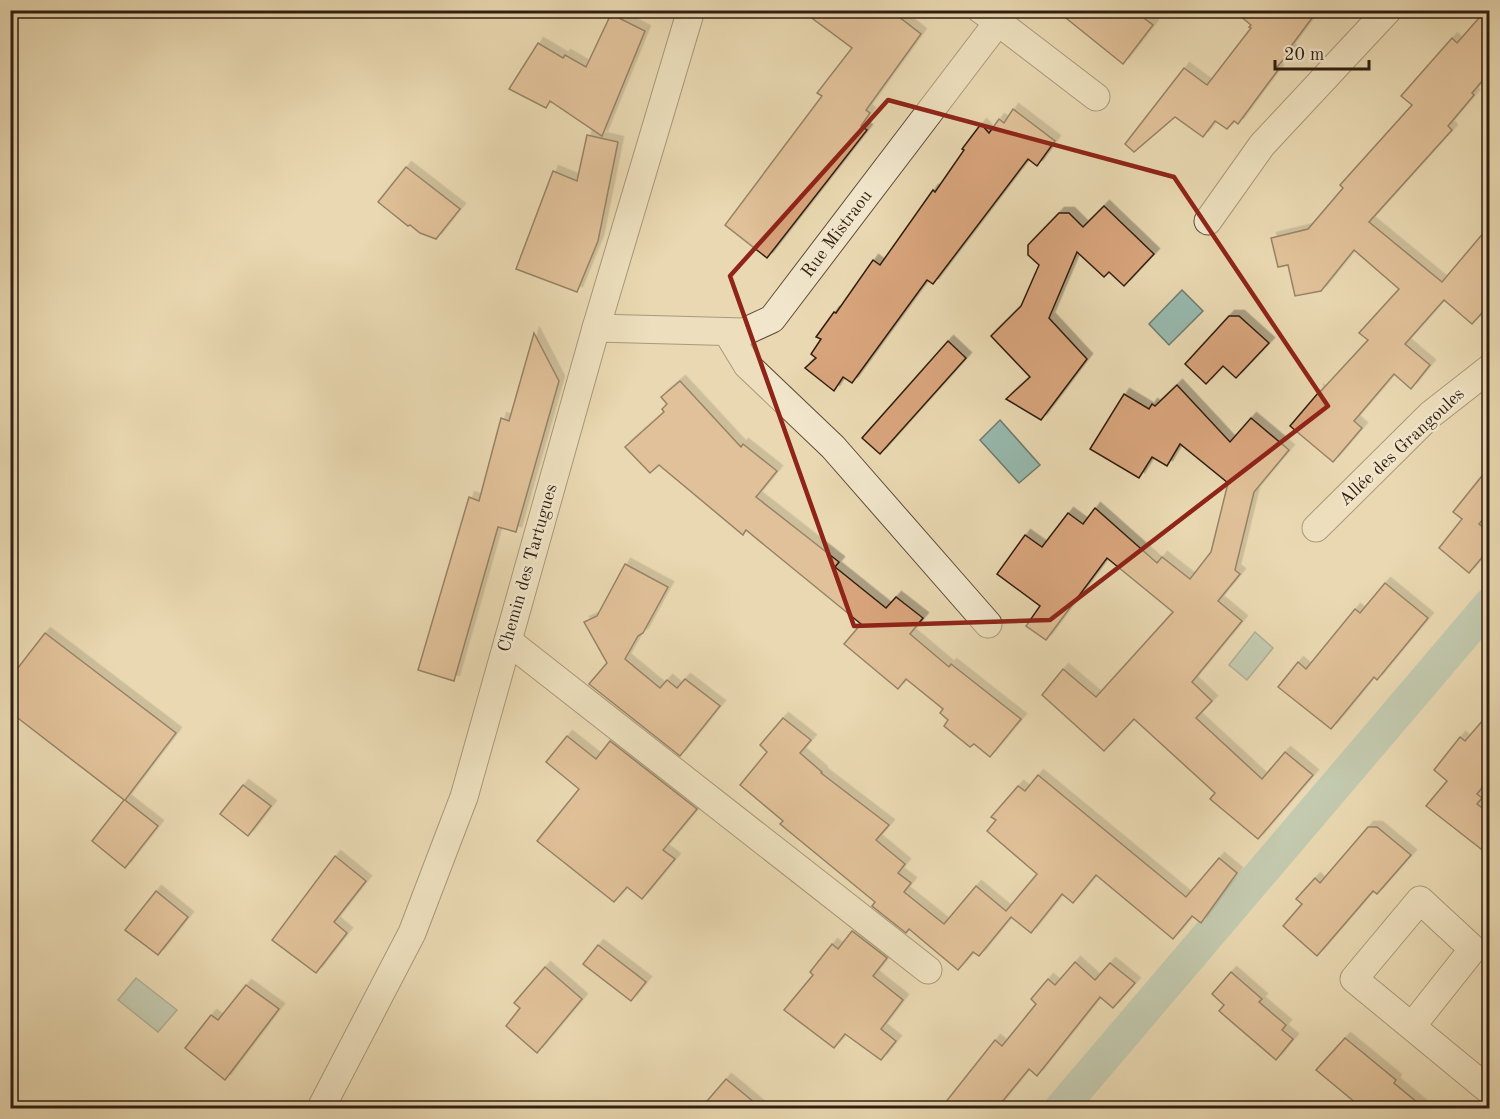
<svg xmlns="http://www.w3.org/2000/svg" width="1500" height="1119" viewBox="0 0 1500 1119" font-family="'Old Standard TT',serif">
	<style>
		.water { fill: #97b9ae; stroke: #6e7b6f; stroke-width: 1.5 }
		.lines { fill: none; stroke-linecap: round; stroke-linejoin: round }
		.canal { stroke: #97b9ae; stroke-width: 33 }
		.building { fill: #d8a47b; stroke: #301e11; stroke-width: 1.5; filter: url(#shadow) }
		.minor-casing { stroke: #5e4c39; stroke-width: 29 }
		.minor { stroke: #f1e6cc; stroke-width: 27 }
		.marked { fill: none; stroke: #8f2418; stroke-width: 4.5; stroke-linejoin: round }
		.labels { text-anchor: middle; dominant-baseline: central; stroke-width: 5; stroke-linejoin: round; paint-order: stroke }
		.street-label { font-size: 18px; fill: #301e11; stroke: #f1e6cc }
	</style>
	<defs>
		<filter id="shadow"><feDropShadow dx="5.5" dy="-5.5" stdDeviation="0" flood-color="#0004"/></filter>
	</defs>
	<rect width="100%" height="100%" fill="#e9d8b1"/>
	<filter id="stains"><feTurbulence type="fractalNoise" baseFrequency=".00333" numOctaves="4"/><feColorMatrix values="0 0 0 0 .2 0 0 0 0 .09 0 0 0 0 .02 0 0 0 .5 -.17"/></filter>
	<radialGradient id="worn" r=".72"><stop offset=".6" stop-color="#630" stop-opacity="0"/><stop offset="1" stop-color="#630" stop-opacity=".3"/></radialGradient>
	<g class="water">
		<path d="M1182,290L1203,311L1169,345L1149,324Z"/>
		<path d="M1000,420L1040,465L1019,483L980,440Z"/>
		<path d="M1255,632L1273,648L1247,680L1229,665Z"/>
		<path d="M136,978L177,1010L158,1032L118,1000Z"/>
	</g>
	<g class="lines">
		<path class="canal" d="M1061,1108L1490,604"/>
	</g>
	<g class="building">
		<path d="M801,10H890L921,34L866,110L870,113L861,126L867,130L767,258L725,225L822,96L817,93L852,48Z"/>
		<path d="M1056,10H1133L1153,25L1123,64Z"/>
		<path d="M1233,10H1318L1289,49L1291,51L1276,68L1278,70L1238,124L1234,121L1227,129L1215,121L1203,137L1175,117L1134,152L1125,144L1184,68L1207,85L1251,28L1249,27L1251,25Z"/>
		<path d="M1486,10H1490V72L1472,93L1474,95L1448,126L1452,130L1369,222L1442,282L1490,225V304L1472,324L1444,300L1405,344L1430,365L1411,389L1394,374L1354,421L1362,428L1333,462L1290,426L1319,392L1318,390L1321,391L1368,340L1359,333L1399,289L1354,250L1321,291L1295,296L1288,265L1278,267L1271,238L1308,229L1343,188L1340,185L1412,105L1401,96L1452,38L1457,43Z"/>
		<path d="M611,14L645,31L602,136L550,101L546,108L509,89L538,43L563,58L565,55L586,67Z"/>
		<path d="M1013,109L1055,141L1037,166L1028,159L933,284L927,280L852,383L843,377L834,391L805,368L816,358L811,354L821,339L816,337L834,312L836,313L873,260L880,265L933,190L935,192L964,150L962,149L981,124L989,133L999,119L1004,123Z"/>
		<path d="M587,135L618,142L598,241L577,292L516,269L553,171L577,181Z"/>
		<path d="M406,167L460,209L436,239L420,233L410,225L408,226L378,202Z"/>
		<path d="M1104,206L1154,254L1124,286L1109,272L1104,277L1077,252L1049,318L1087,359L1041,420L1006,399L1030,377L991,336L1021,306L1039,265L1028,255V245L1059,213H1069L1083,227Z"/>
		<path d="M1229,316H1239L1269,343L1236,378L1223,366L1206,384L1185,364Z"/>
		<path d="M534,333L559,381L516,532L498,527L454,681L418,670L469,497L479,501L501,418L509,421Z"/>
		<path d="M948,341L966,358L880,454L862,438Z"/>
		<path d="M680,381L741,447L743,444L777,471L756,497L839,562L835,567L886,608L896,597L923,618L910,634L949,667L951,664L1021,719L990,757L974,744L970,747L944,726L948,720L940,713L943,709L906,679L898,689L844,644L861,624L746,530L743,535L659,465L650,473L625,447L664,412L662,409L667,404L661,397Z"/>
		<path d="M1177,385L1230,442L1251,418L1289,450L1254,492L1235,570L1240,574L1218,601L1242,621L1192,682L1212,701L1196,718L1262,779L1285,752L1313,775L1258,839L1210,799L1215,793L1134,719L1104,751L1042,695L1063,669L1096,697L1173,612L1107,558L1046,640L1026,626L1040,606L997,574L1025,535L1042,547L1068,513L1083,524L1095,508L1157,563L1162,557L1190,579L1211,552L1228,483L1180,444L1167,466L1152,457L1139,478L1090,449L1124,394L1149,409L1152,404L1155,406Z"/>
		<path d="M1490,466V511L1479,524L1490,532V548L1469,573L1439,548L1462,519L1453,512Z"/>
		<path d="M625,564L668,587L643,633L638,636L625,659L660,688L667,680L677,688L685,679L720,706L680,756L589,684L607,663L584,622L597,616Z"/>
		<path d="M1385,583L1428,618L1377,680L1374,677L1331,729L1278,687L1298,662L1306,669L1355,609L1360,613Z"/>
		<path d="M45,633L176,733L125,800L158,826L125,868L92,841L124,800L10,712V678Z"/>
		<path d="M1490,712V778L1477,794L1482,798L1477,804L1490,814V856L1426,806L1447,781L1434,770L1460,737L1465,741Z"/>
		<path d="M783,718L811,740L800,753L822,772L821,773L889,825L876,840L905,864L898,873L911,883L904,892L944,924L976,886L1006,911L1037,874L987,831L996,820L991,817L1018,786L1025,791L1038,775L1186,897L1219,858L1237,873L1201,923L1192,916L1173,939L1096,875L1073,903L1062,894L1031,933L1011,917L979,956L973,952L958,970L909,929L906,933L872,906L875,902L780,824L783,821L740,785L767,752L760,745Z"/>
		<path d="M567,736L596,759L610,741L697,809L663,850L675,859L642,899L627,887L614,902L537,841L579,789L546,762Z"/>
		<path d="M243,785L271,806L248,836L220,814Z"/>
		<path d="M1368,827H1377L1411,855L1377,894L1373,891L1317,956L1283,926L1302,904L1296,899L1315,878L1320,883Z"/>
		<path d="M335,856L366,881L334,922L347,933L316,973L272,940Z"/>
		<path d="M156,891L188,917L158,955L125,930Z"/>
		<path d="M852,931L887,958L873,976L903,1000L881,1029L896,1041L881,1060L845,1034L834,1048L784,1010L813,975L810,972L832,944L838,949Z"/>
		<path d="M598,945L646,982L631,1001L583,964Z"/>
		<path d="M1075,962L1095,980L1110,963L1135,983L1113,1008L1100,997L1037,1076L1029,1069L997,1108H941L995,1040L1002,1046L1036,1004L1031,999L1048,979L1055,985Z"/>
		<path d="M545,967L582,999L537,1053L506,1026L520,1008L514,1003Z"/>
		<path d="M1231,972L1262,999L1259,1002L1286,1025L1282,1030L1293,1039L1276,1060L1219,1011L1224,1005L1212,994Z"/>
		<path d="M246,985L279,1009L225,1080L185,1048L211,1015L218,1020Z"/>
		<path d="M1345,1038L1396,1080L1394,1083L1424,1108H1362L1316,1070Z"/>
		<path d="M726,1079L761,1108H701Z"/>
	</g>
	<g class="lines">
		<g class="minor-casing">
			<g id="minor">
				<path d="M998,22L1096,97"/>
				<path d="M1208,221L1262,145L1388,10"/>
				<path d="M596,328L744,332L772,319L998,22L981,10"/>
				<path d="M727,332L747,365L833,447L988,624"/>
				<path d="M1316,528L1430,415L1490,368"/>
				<path d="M508,641L928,970"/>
				<path d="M1412,1026L1473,949L1420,900L1354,979L1490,1091"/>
				<path d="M321,1108L412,933L464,797L596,328L691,10"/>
			</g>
		</g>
		<use href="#minor" class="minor"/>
	</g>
	<path d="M0 0H1500V1119H0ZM888,100L1174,177L1328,406L1050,620L854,626L730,276Z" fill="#e9d8b1" fill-opacity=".55" fill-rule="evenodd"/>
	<path class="marked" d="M888,100L1174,177L1328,406L1050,620L854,626L730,276Z"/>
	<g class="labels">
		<g class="street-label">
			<text transform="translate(837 234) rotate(-53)">Rue Mistraou</text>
			<text transform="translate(1402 447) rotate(-43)">Allée des Grangoules</text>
			<text transform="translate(528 568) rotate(-74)">Chemin des Tartugues</text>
		</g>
	</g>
	<rect width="1500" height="1119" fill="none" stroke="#e9d8b1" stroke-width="36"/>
	<rect x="12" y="12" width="1476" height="1095" fill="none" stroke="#301e11" stroke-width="3"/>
	<rect x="18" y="18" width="1464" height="1083" fill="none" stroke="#301e11" stroke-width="1.5"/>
	<path d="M1275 60v9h94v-9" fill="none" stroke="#301e11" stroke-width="3"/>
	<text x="1284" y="60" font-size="18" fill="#301e11" stroke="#f1e6cc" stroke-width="4.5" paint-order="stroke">20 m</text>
	<rect width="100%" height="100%" filter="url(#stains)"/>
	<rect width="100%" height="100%" fill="url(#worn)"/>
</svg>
